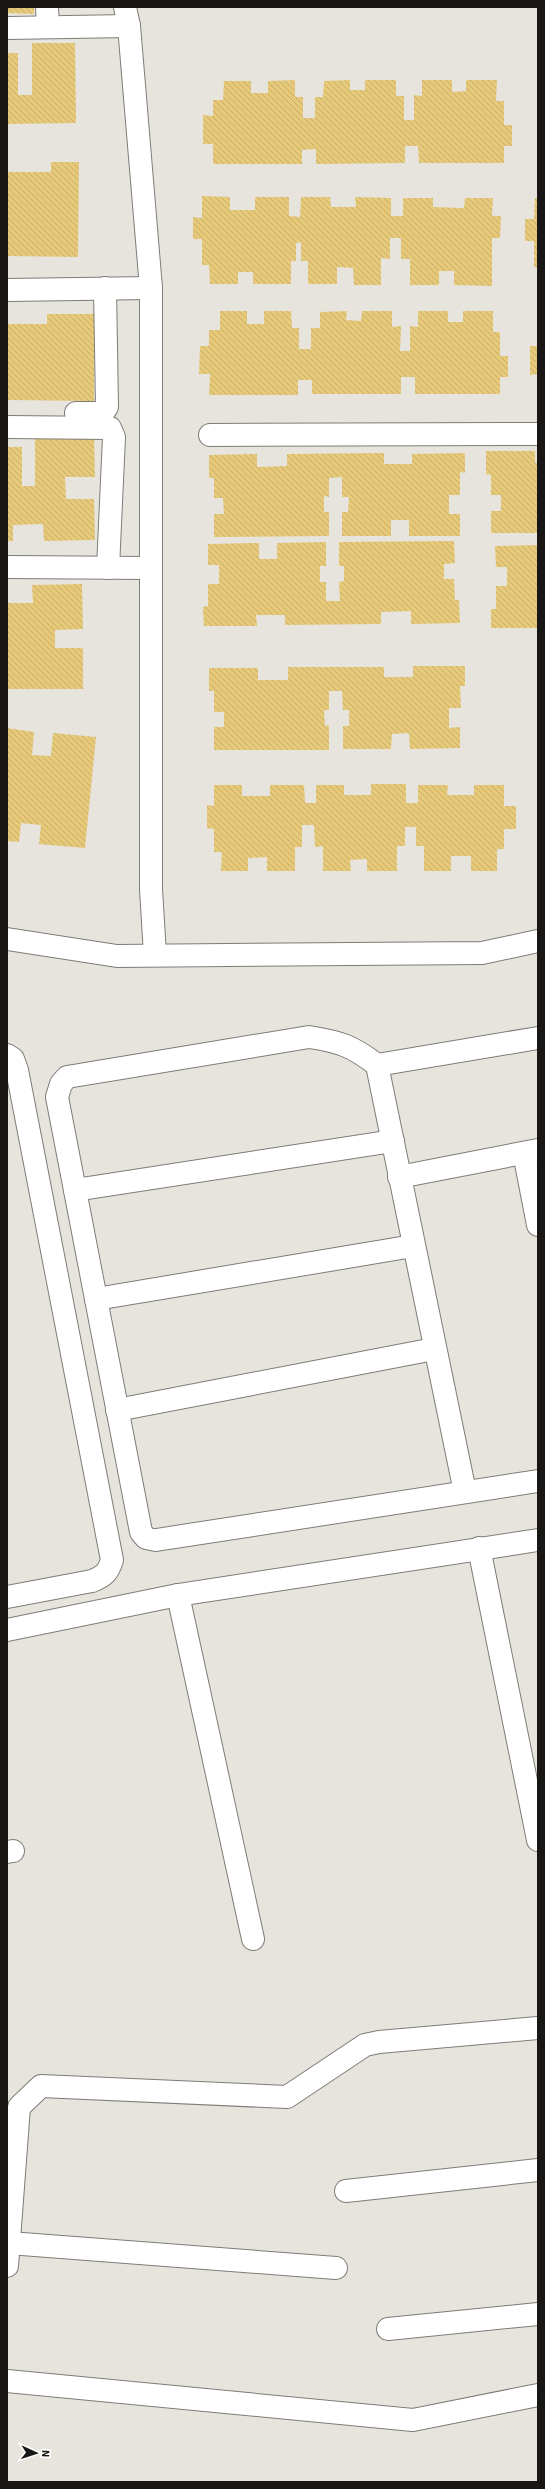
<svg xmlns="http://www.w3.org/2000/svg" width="545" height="2489" viewBox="0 0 545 2489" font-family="'Source Sans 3',sans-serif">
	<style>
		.building { fill: url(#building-back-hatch) }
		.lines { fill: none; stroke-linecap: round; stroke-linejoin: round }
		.street-casing { stroke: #7e7c76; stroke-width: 24 }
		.secondary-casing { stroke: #7e7c76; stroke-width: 24 }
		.street { stroke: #fff; stroke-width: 22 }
		.secondary { stroke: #fff; stroke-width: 22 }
	</style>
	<defs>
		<pattern id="building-back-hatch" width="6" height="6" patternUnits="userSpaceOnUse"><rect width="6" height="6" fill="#e6ca7a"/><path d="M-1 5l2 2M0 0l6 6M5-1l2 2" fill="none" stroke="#c5ad69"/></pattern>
	</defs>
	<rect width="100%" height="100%" fill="#e7e4de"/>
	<g class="building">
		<path d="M7,7H34V14L7,13Z"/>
		<path d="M32,43H75L76,123L7,124V53H18V95H32Z"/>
		<path d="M295,80V97H303V118H315V97H323L324,81L350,80V90H365V80H396V96H404V120H414V95L422,96V80H452V92L466,91V80H497L496,101H504V125H512V146H504V163H419L418,146H405V163L316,164V149L302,150V164H213V144H203V115L213,116V100H223L224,81H251V93H268V81Z"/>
		<path d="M51,162H79L78,257L7,256V172H51Z"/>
		<path d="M202,196L230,197V210H255V197H289V216L300,217L301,197H330L331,207H356L355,197L391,198V216H403V198H433V207L464,208L465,198H493L492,216H501L500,238H492V286L454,285V271H439V285H410V259H401V238H390V259L381,258V285H354L353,268L337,267V284H308V261H301V242L296,243V261H291V284H253V272H238V284H210L209,265H202V239H193V217L202,218Z"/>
		<path d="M535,198H538V267H534V241H525V219H534Z"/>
		<path d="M220,311H247V324H264V311H291L292,328H299V349H311V328H320V312L347,311L346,320L361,321L362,311H392V327L401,326L400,351H410V326L418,327V311H448V322H463V311H493V332H500V356H508V377H500V394H415V377H401V394H312V380H298V395H209L210,374H199L200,346H209V330H220Z"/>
		<path d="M47,314H94V401L7,400V324H47Z"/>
		<path d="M530,346H538V374L530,375Z"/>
		<path d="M94,437L95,477H65L66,499H94L95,540L44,541L43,524L13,525V541H7V447H22V486H35V438Z"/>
		<path d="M486,451H535V463H538V533H491V511H501V495H491V475L486,474Z"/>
		<path d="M384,453V464H412V454L465,453V473L460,472V495H449V514H460V536H409V520H391V536H342V512H348L349,497H342V477L329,478V497L324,496V512H329V536L214,537V514H224L223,498H214V478H209V455L257,454V467L287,466V454Z"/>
		<path d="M454,541L455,563L444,564V579H454L455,600H459L460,623L411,624V611L381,612V624L285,625V615H256L257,626H204L203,607L208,606V584H219V565H208V544L259,543V559H277V543L326,542V566H320V582H326V601H340L339,582L344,581V566H339V542Z"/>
		<path d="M538,545V628H491V609H496V586H507V567H496L495,546Z"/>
		<path d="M82,584L83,629L55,630V648H83V689H7V603H33L32,585Z"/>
		<path d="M413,666H465V686H460L461,708H449V728L460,727V748L410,749L409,733L392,734L391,749H343V726H349V710H343L342,691H329V710H324L325,726L329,725V750H214V727H224V712H214V691H209V668H258V680H288V667H384V677H413Z"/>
		<path d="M7,728L34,732L32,755L51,756L53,733L96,737L85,848L39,844L41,825L21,823L19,842L7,841Z"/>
		<path d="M371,784H406V803H418V785H448L447,795H474V785H504V806H516V829H504V849H497V871H471V856H451V871H424V846H416V827H405V846H397V871H367V859L350,860L351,871H323V846L315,847L314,825H302V847H295V871H267V857L248,858V871H221L222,852H214V829L207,828V805L214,806V785H242V796H270V785H304L305,803H316V785H344V795H371Z"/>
	</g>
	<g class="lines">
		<g class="street-casing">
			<g id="street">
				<path d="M47,7L48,27"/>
				<path d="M125,7L129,26L151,288V889L155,955"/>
				<path d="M7,28L129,26"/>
				<path d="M7,290L151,288"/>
				<path d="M76,413H103L107,407L105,288"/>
				<path d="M7,427L110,428L114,437L108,568"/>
				<path d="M210,435L538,434"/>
				<path d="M7,567L150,568"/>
				<path d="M7,1055L13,1059L17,1070L112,1560C108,1573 104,1576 92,1581L7,1597"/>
				<path d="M377,1065L538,1038"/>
				<path d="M524,1153L538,1225"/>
				<path d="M399,1177L538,1150"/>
				<path d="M75,1190L393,1141"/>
				<path d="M96,1299L413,1246"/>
				<path d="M117,1410L434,1349"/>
				<path d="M465,1492L377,1065C352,1046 341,1042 309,1037L67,1077L61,1084L57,1097L141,1532L146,1538L156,1540L538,1481"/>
				<path d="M479,1548L538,1840"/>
				<path d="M178,1595L253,1939"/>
				<path d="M7,1630L178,1595L538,1540"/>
				<path d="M7,1852L13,1851"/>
				<path d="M346,2191L538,2170"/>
				<path d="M9,2243L336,2268"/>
				<path d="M7,2266L19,2107L41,2086L287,2097L365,2045L379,2042L538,2028"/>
				<path d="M388,2329L538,2314"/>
				<path d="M7,2381L413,2420L538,2395"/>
			</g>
		</g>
		<g class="secondary-casing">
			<path id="secondary" d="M7,939L117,956L482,953L538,941"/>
		</g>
		<use href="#street" class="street"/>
		<use href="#secondary" class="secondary"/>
	</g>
	<rect width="545" height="2489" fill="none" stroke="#181715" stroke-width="16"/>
	<g transform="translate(36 2453) rotate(93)" stroke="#ffffff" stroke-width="3" paint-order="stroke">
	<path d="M0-3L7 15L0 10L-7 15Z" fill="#181715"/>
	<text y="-6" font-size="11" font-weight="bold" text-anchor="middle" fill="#181715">N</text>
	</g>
</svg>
